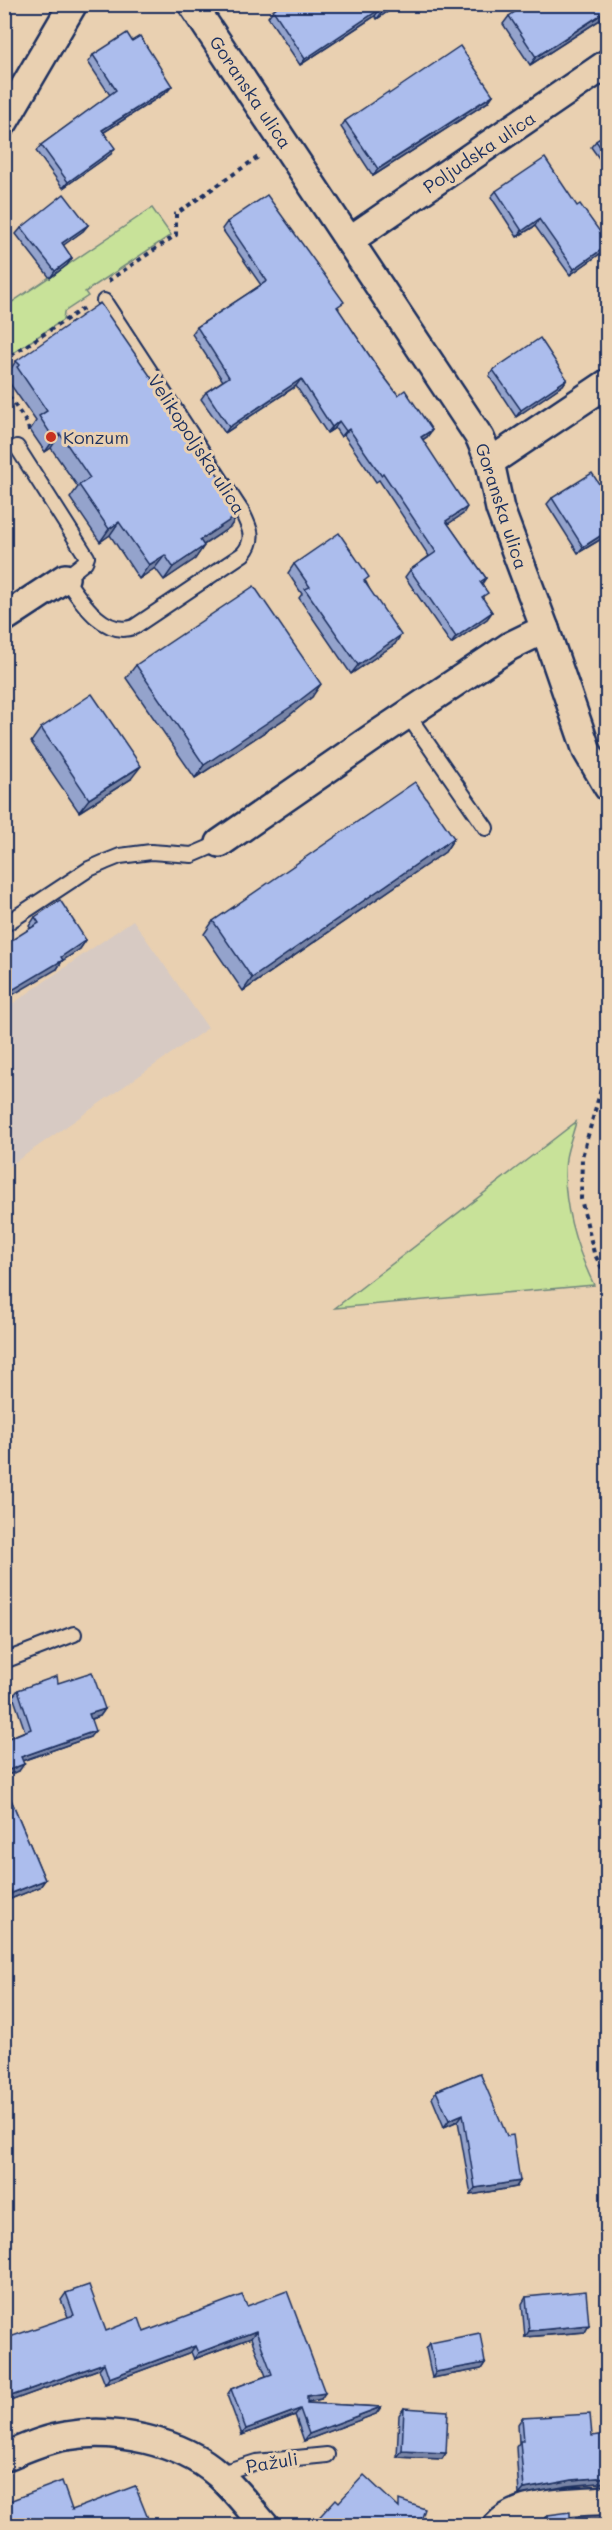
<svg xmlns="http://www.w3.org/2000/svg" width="612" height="2530" viewBox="0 0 612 2530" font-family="Mali,sans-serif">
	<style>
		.built { fill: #d7cac3 }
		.green { fill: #c8e299; stroke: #72887c; stroke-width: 1.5 }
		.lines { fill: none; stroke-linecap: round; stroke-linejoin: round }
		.service-casing { stroke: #1b2f5e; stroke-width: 18 }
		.minor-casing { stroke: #1b2f5e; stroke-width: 32 }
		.path { stroke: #1b2f5e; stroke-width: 4; stroke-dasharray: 4.5 4.5; stroke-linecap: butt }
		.service { stroke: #e9d0b1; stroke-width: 14 }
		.minor { stroke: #e9d0b1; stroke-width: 27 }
		.wall { fill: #94a3cc; stroke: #1b2f5e; stroke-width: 1.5 }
		.shaded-wall { fill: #7884a6; stroke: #1b2f5e; stroke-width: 1.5 }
		.building { fill: #acbded; stroke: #1b2f5e; stroke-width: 1.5 }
		.poi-dot { fill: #c8321e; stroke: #e9d0b1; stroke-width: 2 }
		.labels { text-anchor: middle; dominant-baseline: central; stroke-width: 6; stroke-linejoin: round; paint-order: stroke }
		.street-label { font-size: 18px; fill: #1b2f5e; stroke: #e9d0b1 }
		.poi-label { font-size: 18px; fill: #1b2f5e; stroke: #e9d0b1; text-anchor: start }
	</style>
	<rect width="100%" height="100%" fill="#e9d0b1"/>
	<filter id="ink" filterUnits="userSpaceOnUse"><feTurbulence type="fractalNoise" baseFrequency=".0167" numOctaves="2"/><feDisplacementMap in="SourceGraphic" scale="12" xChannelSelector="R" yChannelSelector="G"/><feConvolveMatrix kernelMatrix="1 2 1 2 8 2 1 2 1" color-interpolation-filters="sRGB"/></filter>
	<g filter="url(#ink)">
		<path class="built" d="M133,920L208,1028L5,1169V1009Z"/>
		<g class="green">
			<path d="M152,208L171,235L85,292L88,296L64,312L63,320L10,355H5V307Z"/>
			<path d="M576,1122C573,1134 568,1146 566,1158C561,1200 576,1248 594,1285L335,1308Z"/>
		</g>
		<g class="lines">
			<g class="service-casing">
				<g id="service">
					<path d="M17,447L87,557L85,562L65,578C80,599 103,638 134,627L243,554C256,539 250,528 242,512L104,301"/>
					<path d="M407,714L486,828"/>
					<path d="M4,925L89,869L105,862L120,856L151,852L192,855L220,843"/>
					<path d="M4,1661L74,1634"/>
					<path d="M218,2474L256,2462L327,2455"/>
				</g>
			</g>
			<g class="minor-casing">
				<g id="minor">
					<path d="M192,4L480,438L490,462L500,509L545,629L510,646L372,738L220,843"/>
					<path d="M4,122L73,4"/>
					<path d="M350,240L608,63"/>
					<path d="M490,462L608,383"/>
					<path d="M4,618L65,578"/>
					<path d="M545,629L587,751L608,787"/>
					<path d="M4,2457C24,2449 45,2439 66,2436C113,2427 181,2441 218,2474C235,2489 250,2509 265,2526"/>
					<path d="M497,2526C519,2500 576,2503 608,2500"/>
				</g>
			</g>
			<g class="path">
				<path d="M108,281L176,235V214L261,155"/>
				<path d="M4,360L84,308"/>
				<path d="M4,389L28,425L29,431"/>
				<path d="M608,1064L582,1157L581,1199L594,1253L608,1280"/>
			</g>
			<use href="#service" class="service"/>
			<use href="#minor" class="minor"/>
		</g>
		<g class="wall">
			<path d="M281,4H399L377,19L375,16L300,65L268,17L273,10Z"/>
			<path d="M608,4V18L606,16L530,65L503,24L509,16Z"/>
			<path d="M132,41L172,86L167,92L104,132L111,154L63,188L36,151L41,145L110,95L88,62L93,55Z"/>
			<path d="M389,94L493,95L488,102L373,176L341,127L345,121Z"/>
			<path d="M608,133V171L591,147L596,141Z"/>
			<path d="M496,191L577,206L608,243V246L604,251L570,275L535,226L517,237L491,197Z"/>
			<path d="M227,222L339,308L338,309L379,370L398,395L432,430L427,437L422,440L463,514L448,524L486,578L482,584L483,599L492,612L487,619L451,644L405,577L410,570L429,556L379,480L376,482L344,435L341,437L335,428L327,433L296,386L225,433L201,399L206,392L223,381L192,334L197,327L261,285L222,229Z"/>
			<path d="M88,225L83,231L63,245L72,258L67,265L50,278L16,234L21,228Z"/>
			<path d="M16,361L225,485L222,489L239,514L230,527L204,545L195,559L164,580L155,568L139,579L110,535L100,542L70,498L78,487L51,448L45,452L30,430L36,421L8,381L10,378L7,374Z"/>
			<path d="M493,370L567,379L563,385L516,417L489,376Z"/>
			<path d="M552,498L608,535L578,553L547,504Z"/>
			<path d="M294,564L366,582L395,644L351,674L299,598L302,594L288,573Z"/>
			<path d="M136,665L312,697L286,718L195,778L126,678Z"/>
			<path d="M41,728L131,779L79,812L31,742Z"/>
			<path d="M454,838L445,852L243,991L204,934L213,921Z"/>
			<path d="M35,917L86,940L80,949L62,961L57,969L29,926Z"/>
			<path d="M58,1683L105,1709L100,1716L91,1719L90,1737L22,1761L19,1771L4,1776V1740L25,1731L13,1696L18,1690Z"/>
			<path d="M4,1783L45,1880L40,1887L8,1900L4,1893Z"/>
			<path d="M480,2073L520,2181L516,2187L471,2195L458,2121L444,2127L432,2098L436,2091Z"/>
			<path d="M66,2293L106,2331L144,2332L247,2306L321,2399L307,2402V2403L381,2407L376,2414L304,2441L295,2415L242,2435L227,2395L231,2389L266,2376L251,2338L194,2359L191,2352L105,2384L99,2369L10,2401L8,2405L68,2317L61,2300Z"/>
			<path d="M526,2297L589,2325L585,2332L525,2337L522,2304Z"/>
			<path d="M430,2343L485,2363L481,2369L432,2378L426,2349Z"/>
			<path d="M404,2408L446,2453L442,2459L397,2457L399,2415Z"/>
			<path d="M522,2418L592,2436L608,2434V2482L568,2486L519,2495L516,2447L519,2443L518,2424Z"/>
			<path d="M548,2515L570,2526H544L543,2521Z"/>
		</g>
		<g class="shaded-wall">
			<path d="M394,4H399L377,19L382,12Z"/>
			<path d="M380,9L375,16L300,65L305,59Z"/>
			<path d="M608,10V13L606,16L530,65L536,57Z"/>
			<path d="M172,86L167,92L98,136L102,130Z"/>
			<path d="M493,95L488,102L373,176L378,169Z"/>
			<path d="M115,148L111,154L63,188L68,182Z"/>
			<path d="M539,219L535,226L517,237L522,231Z"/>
			<path d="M88,225L83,231L57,250L62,243Z"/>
			<path d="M608,245L604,251L570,275L574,269Z"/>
			<path d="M72,258L67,265L50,278L55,271Z"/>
			<path d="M301,379L296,386L225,433L229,427Z"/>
			<path d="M567,379L563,385L516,417L521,410Z"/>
			<path d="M339,421L335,428L327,433L332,427Z"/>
			<path d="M349,429L344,435L341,437L346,431Z"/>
			<path d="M432,430L427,437L416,444L421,437Z"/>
			<path d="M60,434L51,448L45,452L54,439Z"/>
			<path d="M467,507L463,514L442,528L446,521Z"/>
			<path d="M239,514L230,527L191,553L200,540Z"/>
			<path d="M119,522L110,535L100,542L109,529Z"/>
			<path d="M608,531V535L578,553L583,547Z"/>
			<path d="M204,546L195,559L164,580L173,567Z"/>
			<path d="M165,555L155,568L139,579L149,565Z"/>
			<path d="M492,612L487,619L451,644L456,637Z"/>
			<path d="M401,635L395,644L351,674L358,665Z"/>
			<path d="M321,684L312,697L286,718L195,778L204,765Z"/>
			<path d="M141,766L131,779L79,812L89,799Z"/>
			<path d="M454,838L445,852L243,991L252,978Z"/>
			<path d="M86,940L80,949L62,961L57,969L4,1000V995Z"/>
			<path d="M105,1709L100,1716L85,1721L89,1714Z"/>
			<path d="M95,1731L90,1737L16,1763L21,1757Z"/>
			<path d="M24,1764L19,1771L4,1776V1772Z"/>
			<path d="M45,1880L40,1887L8,1900L12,1893Z"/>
			<path d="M463,2114L458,2121L444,2127L449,2120Z"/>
			<path d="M520,2181L516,2187L471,2195L475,2188Z"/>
			<path d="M589,2325L585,2332L525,2337L529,2331Z"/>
			<path d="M256,2331L251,2338L194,2359L198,2353Z"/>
			<path d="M195,2346L191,2352L105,2384L109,2378Z"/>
			<path d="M104,2363L99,2369L10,2401L8,2405L4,2406V2401L11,2396Z"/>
			<path d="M485,2363L481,2369L432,2378L436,2372Z"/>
			<path d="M325,2393L321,2399L302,2403L307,2396Z"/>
			<path d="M381,2407L376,2414L304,2441L309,2434Z"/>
			<path d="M300,2409L295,2415L242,2435L246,2429Z"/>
			<path d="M402,2451L446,2453L442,2459L397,2457Z"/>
			<path d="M608,2477V2482L568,2486L519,2495L524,2489L572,2480Z"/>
		</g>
		<g class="building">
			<path d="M281,4H394L382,12L380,9L305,59L273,10Z"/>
			<path d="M527,4H608V10L536,57L509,16Z"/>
			<path d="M127,33L132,41L140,36L172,86L102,130L115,148L68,182L41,145L116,90L93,55Z"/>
			<path d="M460,46L493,95L378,169L345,121L388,92L389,94Z"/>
			<path d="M608,133V158L596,141Z"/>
			<path d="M545,158L577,206L580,204L608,243V245L574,269L539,219L522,231L496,191Z"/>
			<path d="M64,194L88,225L62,243L72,258L55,271L21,228Z"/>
			<path d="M267,195L344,302L337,307L379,370L398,395L405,390L432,430L421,437L467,507L446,521L486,578L480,582L488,593L482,597L492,612L456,637L410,570L436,552L383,473L381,475L349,429L346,431L339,421L332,427L301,379L229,427L206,392L229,377L197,327L267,281L227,222Z"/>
			<path d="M100,303L225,485L221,487L239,514L200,540L204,546L173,567L165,555L149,565L119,522L109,529L79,485L90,478L60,434L54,439L39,416L47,411L17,367L20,365L16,361Z"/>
			<path d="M540,338L567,379L521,410L493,370Z"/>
			<path d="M592,473L608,498V531L583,547L552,498Z"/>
			<path d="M339,533L369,577L364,581L401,635L358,665L305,589L310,587L294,564Z"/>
			<path d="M254,586L321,684L295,704L204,765L136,665Z"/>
			<path d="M92,694L141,766L89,799L41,728Z"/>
			<path d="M415,782L454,838L252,978L213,921Z"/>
			<path d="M60,900L86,940L61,957L63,960L4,995V945L39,923L35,917Z"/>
			<path d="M92,1672L105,1709L89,1714L95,1731L21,1757L24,1764L4,1772V1740L31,1729L18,1690L57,1676L58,1683Z"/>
			<path d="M4,1783L45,1880L12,1893L9,1886L4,1888Z"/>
			<path d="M480,2073L507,2136L513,2135L520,2181L475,2188L463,2114L449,2120L436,2091Z"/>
			<path d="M89,2285L106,2331L139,2318L144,2332L242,2295L247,2306L287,2291L325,2393L307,2396V2403L381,2407L309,2434L300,2409L246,2429L231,2389L272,2374L256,2331L198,2353L195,2346L109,2378L104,2363L11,2396L12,2398L4,2401V2339L74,2315L66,2293Z"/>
			<path d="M586,2291L589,2325L529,2331L526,2297Z"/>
			<path d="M480,2333L485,2363L436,2372L430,2343Z"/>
			<path d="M404,2408L448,2411L446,2453L402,2451Z"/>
			<path d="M590,2414L592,2436L608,2434V2477L572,2480L524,2489L520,2441H524L522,2418Z"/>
			<path d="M364,2475L399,2508V2500L425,2509L419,2526H311L336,2499L339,2502Z"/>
			<path d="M62,2481L72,2510L135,2486L151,2526H4V2503Z"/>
			<path d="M570,2512V2526H549L548,2515Z"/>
		</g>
	</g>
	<circle class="poi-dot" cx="51" cy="437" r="6"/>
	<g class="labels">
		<g class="street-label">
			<text transform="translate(251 92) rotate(56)">Goranska ulica</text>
			<text transform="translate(479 152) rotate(-34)">Poljudska ulica</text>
			<text transform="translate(197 444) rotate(57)">Velikopoljska ulica</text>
			<text transform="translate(502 506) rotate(72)">Goranska ulica</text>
			<text transform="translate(272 2462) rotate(-9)">Pažuli</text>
		</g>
		<g class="poi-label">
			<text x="63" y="437">Konzum</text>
		</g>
	</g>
	<rect width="612" height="2530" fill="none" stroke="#e9d0b1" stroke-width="24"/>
	<rect x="12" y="12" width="588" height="2506" fill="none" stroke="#1b2f5e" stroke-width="2" filter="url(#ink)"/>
</svg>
